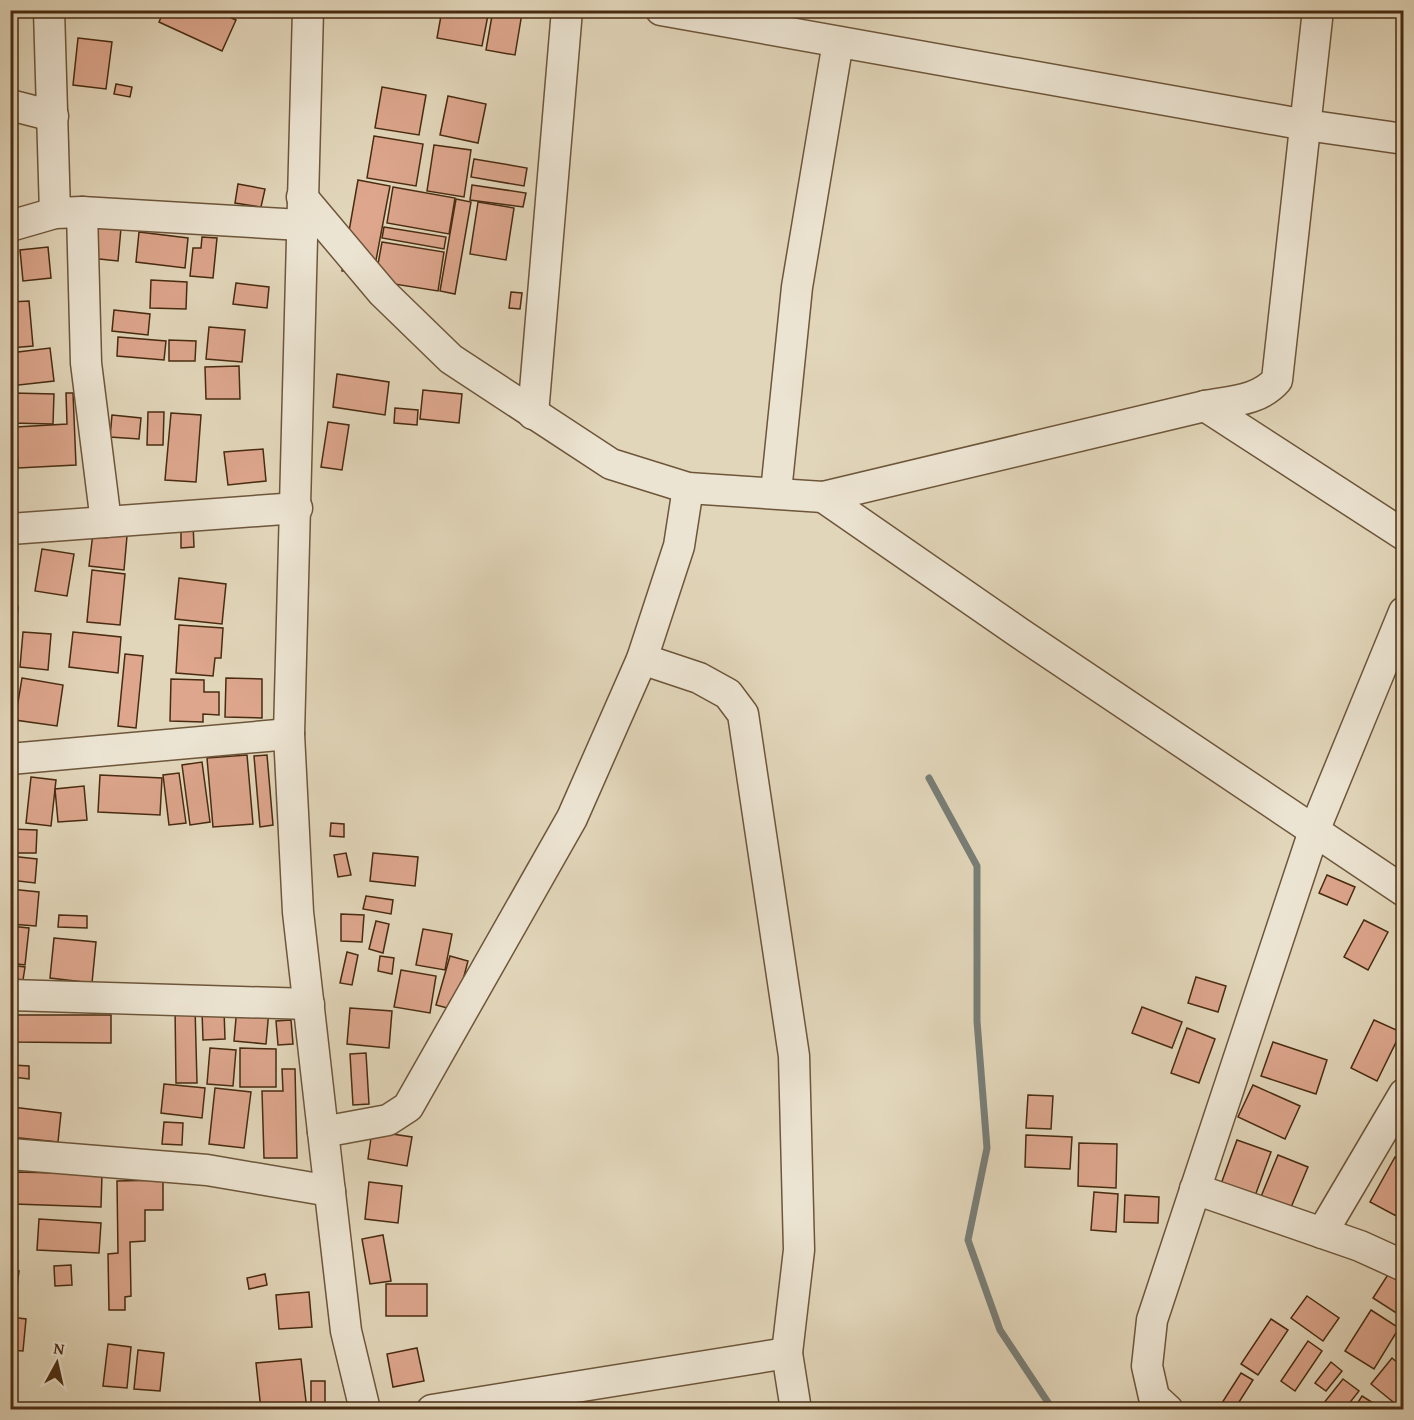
<svg xmlns="http://www.w3.org/2000/svg" width="1414" height="1420" viewBox="0 0 1414 1420" font-family="'Gentium Book Plus',serif">
	<style>
		.lines { fill: none; stroke-linecap: round; stroke-linejoin: round }
		.stream { stroke: #797e77; stroke-width: 7 }
		.building { fill: #dda68d; stroke: #482b10; stroke-width: 1.5 }
		.minor-casing { stroke: #6e563a; stroke-width: 33 }
		.minor { stroke: #ece4d2; stroke-width: 30 }
	</style>
	<rect width="100%" height="100%" fill="#e2d6ba"/>
	<filter id="stains"><feTurbulence type="fractalNoise" baseFrequency=".00333" numOctaves="4"/><feColorMatrix values="0 0 0 0 .2 0 0 0 0 .09 0 0 0 0 .02 0 0 0 .5 -.17"/></filter>
	<radialGradient id="worn" r=".72"><stop offset=".6" stop-color="#630" stop-opacity="0"/><stop offset="1" stop-color="#630" stop-opacity=".3"/></radialGradient>
	<g class="lines">
		<path class="stream" d="M929,778L977,866V1021L987,1148L968,1240L1000,1330L1053,1410"/>
	</g>
	<g class="building">
		<path d="M164,10H183L191,14L192,10H213L236,20L222,51L159,22Z"/>
		<path d="M442,10H489L482,46L437,38Z"/>
		<path d="M493,10L522,13L515,55L486,50Z"/>
		<path d="M78,38L112,42L106,89L73,85Z"/>
		<path d="M116,84L132,87L130,97L114,94Z"/>
		<path d="M382,87L426,95L419,135L375,128Z"/>
		<path d="M448,96L486,104L478,143L440,135Z"/>
		<path d="M374,136L423,144L416,186L367,178Z"/>
		<path d="M434,145L471,150L464,197L427,191Z"/>
		<path d="M474,159L527,168L524,186L471,177Z"/>
		<path d="M358,180L390,186L373,276L342,271Z"/>
		<path d="M238,184L265,189L261,207L235,203Z"/>
		<path d="M472,185L526,193L523,207L470,200Z"/>
		<path d="M393,187L455,198L449,234L387,223Z"/>
		<path d="M456,199L471,202L455,294L440,291Z"/>
		<path d="M478,202L514,208L506,260L470,254Z"/>
		<path d="M93,225L121,228L118,261L90,258Z"/>
		<path d="M384,227L446,237L444,249L382,238Z"/>
		<path d="M139,232L188,238L185,268L136,262Z"/>
		<path d="M202,237L217,238L213,278L190,276L193,248H201Z"/>
		<path d="M382,242L444,252L438,291L375,281Z"/>
		<path d="M48,247L51,278L23,281L20,250Z"/>
		<path d="M151,280L187,282L186,309L150,308Z"/>
		<path d="M236,283L269,287L267,308L233,304Z"/>
		<path d="M511,292L522,293L520,309L509,308Z"/>
		<path d="M29,301L33,346L10,348V302Z"/>
		<path d="M114,310L150,314L148,335L112,331Z"/>
		<path d="M209,327L245,330L242,362L206,359Z"/>
		<path d="M118,337L166,341L164,360L117,356Z"/>
		<path d="M169,340L196,341L195,361H169Z"/>
		<path d="M50,348L54,381L10,386V353Z"/>
		<path d="M239,366L240,399H206L205,367Z"/>
		<path d="M337,374L389,382L385,415L333,407Z"/>
		<path d="M423,390L462,394L459,423L420,419Z"/>
		<path d="M13,393L54,394L53,424L12,423Z"/>
		<path d="M66,393H73L76,465L18,468L16,427L67,424Z"/>
		<path d="M395,408L418,410L417,425L394,423Z"/>
		<path d="M148,412H164L163,445H147Z"/>
		<path d="M171,413L201,415L196,482L165,480Z"/>
		<path d="M112,415L141,418L139,439L110,437Z"/>
		<path d="M328,422L349,425L342,470L321,467Z"/>
		<path d="M263,449L266,481L228,485L224,452Z"/>
		<path d="M181,523H193L194,547L181,548Z"/>
		<path d="M93,533L127,536L124,570L89,566Z"/>
		<path d="M42,549L74,554L67,596L35,591Z"/>
		<path d="M92,570L125,574L120,625L87,622Z"/>
		<path d="M179,578L226,584L222,624L175,619Z"/>
		<path d="M10,606L18,607L15,641H10Z"/>
		<path d="M179,625L223,628L221,658H215L213,676L176,673Z"/>
		<path d="M23,632L51,634L48,670L20,667Z"/>
		<path d="M73,632L121,637L118,673L69,667Z"/>
		<path d="M10,649H17L13,680L10,679Z"/>
		<path d="M125,654L143,656L136,728L118,726Z"/>
		<path d="M22,678L63,685L57,726L15,720Z"/>
		<path d="M226,678L262,679V718L225,717Z"/>
		<path d="M171,679L204,680V692H219V715L203,714V722L170,721Z"/>
		<rect x="10" y="682" width="5" height="34"/>
		<path d="M247,755L253,824L213,827L207,758Z"/>
		<path d="M267,755L273,825L260,827L254,756Z"/>
		<path d="M202,762L210,822L190,825L182,765Z"/>
		<path d="M179,773L186,823L169,825L163,775Z"/>
		<path d="M100,775L162,778L160,815L98,812Z"/>
		<path d="M31,777L56,780L51,826L26,823Z"/>
		<path d="M84,786L87,820L58,822L55,789Z"/>
		<path d="M331,823L344,824V837L330,836Z"/>
		<path d="M10,829L37,830L36,853H10Z"/>
		<path d="M346,853L351,875L338,877L334,855Z"/>
		<path d="M373,853L418,857L415,886L370,881Z"/>
		<path d="M10,856L37,859L35,883L10,880Z"/>
		<path d="M1327,875L1355,887L1347,905L1319,893Z"/>
		<path d="M10,889L39,892L36,926L10,924Z"/>
		<path d="M366,896L393,900L391,914L363,909Z"/>
		<path d="M341,914L364,915L362,942L341,941Z"/>
		<path d="M59,915L87,916V928L58,927Z"/>
		<path d="M1364,920L1388,932L1368,970L1344,957Z"/>
		<path d="M376,921L389,924L383,953L369,949Z"/>
		<path d="M10,926L29,928L25,965L10,963Z"/>
		<path d="M423,929L452,934L445,970L416,965Z"/>
		<path d="M54,938L96,942L92,983L50,978Z"/>
		<path d="M347,952L358,955L352,985L340,983Z"/>
		<path d="M380,956L394,958L392,974L378,971Z"/>
		<path d="M450,956L468,961L455,1010L436,1005Z"/>
		<path d="M10,965L25,967L23,980L10,978Z"/>
		<path d="M401,970L436,976L430,1013L394,1007Z"/>
		<path d="M1196,977L1226,986L1218,1012L1188,1003Z"/>
		<path d="M175,1007H195L197,1083H176Z"/>
		<path d="M237,1007L269,1010L266,1044L234,1041Z"/>
		<path d="M1142,1007L1182,1022L1172,1048L1132,1033Z"/>
		<path d="M350,1008L392,1011L389,1048L347,1044Z"/>
		<path d="M224,1010L225,1039L203,1040L202,1011Z"/>
		<path d="M14,1015H111V1043L13,1042Z"/>
		<path d="M291,1020L293,1044L278,1045L276,1021Z"/>
		<path d="M1374,1020L1401,1032L1377,1081L1351,1068Z"/>
		<path d="M1187,1028L1215,1039L1199,1083L1171,1073Z"/>
		<path d="M1273,1042L1327,1060L1316,1094L1261,1076Z"/>
		<path d="M210,1048L236,1050L233,1086L207,1084Z"/>
		<path d="M240,1048L276,1049V1087H240Z"/>
		<path d="M366,1053L369,1104L353,1105L350,1054Z"/>
		<path d="M13,1065L29,1066V1079L13,1077Z"/>
		<path d="M282,1069H295L297,1158H264L262,1091H283Z"/>
		<path d="M164,1084L205,1088L202,1118L161,1113Z"/>
		<path d="M1253,1085L1300,1106L1285,1139L1238,1117Z"/>
		<path d="M215,1088L251,1092L244,1148L209,1144Z"/>
		<path d="M1028,1095L1053,1096L1051,1129L1026,1128Z"/>
		<path d="M12,1107L61,1113L58,1142L10,1137Z"/>
		<path d="M164,1122L183,1123L182,1145L162,1144Z"/>
		<path d="M372,1131L412,1137L407,1166L368,1159Z"/>
		<path d="M1026,1135L1072,1137L1070,1169L1025,1167Z"/>
		<path d="M1237,1140L1271,1152L1255,1196L1221,1184Z"/>
		<path d="M1079,1143L1117,1144L1116,1188L1078,1186Z"/>
		<path d="M1278,1155L1308,1167L1289,1212L1260,1199Z"/>
		<path d="M1395,1157L1404,1162V1211L1400,1218L1370,1202Z"/>
		<path d="M15,1172L102,1174L101,1207L14,1204Z"/>
		<path d="M163,1180V1210H145V1241L130,1242L131,1296L125,1297V1310H109L108,1254L118,1253L117,1181Z"/>
		<path d="M369,1182L402,1186L398,1223L365,1219Z"/>
		<path d="M1094,1192L1118,1194L1116,1232L1091,1230Z"/>
		<path d="M1125,1195L1159,1197L1158,1223L1124,1222Z"/>
		<path d="M39,1219L101,1223L99,1253L37,1250Z"/>
		<path d="M383,1235L391,1281L370,1284L362,1239Z"/>
		<path d="M71,1265L72,1285L55,1286L54,1266Z"/>
		<path d="M10,1270L19,1271L17,1287L10,1286Z"/>
		<path d="M1389,1273L1404,1283L1401,1316L1373,1298Z"/>
		<path d="M265,1274L267,1285L249,1289L247,1278Z"/>
		<rect x="386" y="1284" width="41" height="32"/>
		<path d="M309,1292L312,1327L279,1329L276,1295Z"/>
		<path d="M1307,1296L1339,1318L1323,1341L1291,1318Z"/>
		<path d="M1371,1310L1399,1328L1374,1369L1345,1351Z"/>
		<path d="M10,1317L26,1319L23,1351L10,1350Z"/>
		<path d="M1271,1319L1288,1330L1258,1375L1241,1364Z"/>
		<path d="M1308,1341L1322,1351L1295,1391L1281,1381Z"/>
		<path d="M108,1344L131,1347L127,1388L103,1386Z"/>
		<path d="M417,1348L424,1381L393,1387L387,1354Z"/>
		<path d="M138,1350L164,1353L160,1391L134,1389Z"/>
		<path d="M1392,1358L1404,1368L1403,1410L1371,1384Z"/>
		<path d="M301,1359L307,1410H261L256,1363Z"/>
		<path d="M1331,1362L1342,1371L1326,1391L1315,1383Z"/>
		<path d="M1241,1373L1253,1380L1234,1410H1226L1220,1406Z"/>
		<path d="M1343,1379L1359,1391L1344,1410L1319,1409Z"/>
		<rect x="311" y="1381" width="14" height="22"/>
		<path d="M1362,1396L1378,1406L1376,1410H1353Z"/>
	</g>
	<g class="lines">
		<g class="minor-casing">
			<g id="minor">
				<path d="M49,10L55,213"/>
				<path d="M308,10L289,734L298,912L323,1132L346,1331L365,1410"/>
				<path d="M661,10L1306,125L1404,139"/>
				<path d="M10,105L53,116"/>
				<path d="M302,197L383,293L451,359L611,464L688,488L823,497L1205,406C1231,401 1259,401 1277,380L1318,10"/>
				<path d="M82,212L86,363L106,522"/>
				<path d="M10,226L55,213L82,212L301,225"/>
				<path d="M1205,406L1404,535"/>
				<path d="M533,414L567,10"/>
				<path d="M776,492L797,287L838,42"/>
				<path d="M823,497L1018,632L1404,891"/>
				<path d="M10,529L297,508"/>
				<path d="M642,659L699,678L728,694L743,714L794,1056L799,1250L787,1353L796,1410"/>
				<path d="M10,759L289,734"/>
				<path d="M10,995L309,1004"/>
				<path d="M323,1132L388,1120L408,1107L572,818L642,659L679,546L688,488"/>
				<path d="M10,1154L207,1170L330,1191"/>
				<path d="M1195,1189L1360,1246L1404,1266"/>
				<path d="M1322,1233L1404,1094"/>
				<path d="M432,1410L787,1353"/>
				<path d="M1168,1410L1154,1397L1147,1366L1152,1320L1314,831L1404,612"/>
			</g>
		</g>
		<use href="#minor" class="minor"/>
	</g>
	<rect width="1414" height="1420" fill="none" stroke="#e2d6ba" stroke-width="36"/>
	<rect x="12" y="12" width="1390" height="1396" fill="none" stroke="#482b10" stroke-width="3"/>
	<rect x="18" y="18" width="1378" height="1384" fill="none" stroke="#482b10" stroke-width="1.5"/>
	<g transform="translate(57 1363) rotate(8)" stroke="#ece4d2" stroke-width="4.5" paint-order="stroke">
	<path d="M0-4.5L10 22L0 15L-10 22Z" fill="#482b10"/>
	<text y="-9" font-size="16" font-weight="bold" text-anchor="middle" fill="#482b10">N</text>
	</g>
	<rect width="100%" height="100%" filter="url(#stains)"/>
	<rect width="100%" height="100%" fill="url(#worn)"/>
</svg>
